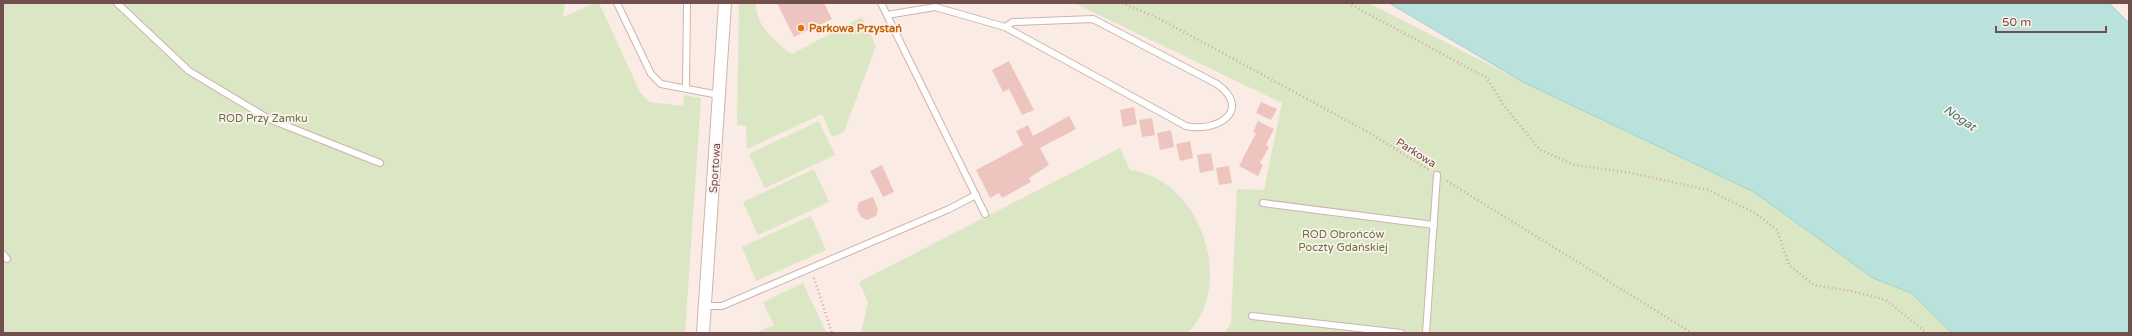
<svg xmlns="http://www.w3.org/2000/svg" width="2132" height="336" viewBox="0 0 2132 336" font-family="'Varela Round',sans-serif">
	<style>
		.green { fill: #dbe6c4 }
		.water { fill: #bae2dd; stroke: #a2d3cd }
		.building { fill: #edc5be }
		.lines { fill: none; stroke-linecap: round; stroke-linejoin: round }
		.lane-casing { stroke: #cdb4ae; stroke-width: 8 }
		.street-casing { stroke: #cdb4ae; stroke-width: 14 }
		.path { stroke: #d2a8a2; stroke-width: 2.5; stroke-dasharray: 1 3; stroke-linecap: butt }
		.lane { stroke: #fff; stroke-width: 6 }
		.street { stroke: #fff; stroke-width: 12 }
		.food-dot { fill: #e8710a; stroke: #fdf1ea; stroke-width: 1.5 }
		.labels { text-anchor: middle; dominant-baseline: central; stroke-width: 3.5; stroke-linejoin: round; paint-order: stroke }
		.food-label { font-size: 11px; font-weight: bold; fill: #c56008; stroke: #fdf1ea; text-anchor: start }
		.park-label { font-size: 11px; fill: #607545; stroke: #fdf1ea }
		.street-label { font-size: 11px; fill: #704f4c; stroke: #fdf1ea }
		.water-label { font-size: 12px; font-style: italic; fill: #417570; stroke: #fdf1ea }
	</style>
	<rect width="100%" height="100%" fill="#faece4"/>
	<g class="green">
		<path d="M3,3H565L563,17L595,3H599L640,92L649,102L683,106L684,95L701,98L685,333H3Z"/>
		<path d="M739,3H756C755,25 776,43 792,54L862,17L876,46L844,132L832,137L822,114L747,149L746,126L737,125Z"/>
		<path d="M1074,3H1369L1521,81L1754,192L1873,278L1911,293L1952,333H1225L1231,323L1237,189L1264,190L1282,103Z"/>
		<path d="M819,121L835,155L765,188L749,154Z"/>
		<path d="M1120,148L1130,170C1199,178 1236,281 1189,332L861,333L868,302L859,282Z"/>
		<path d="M814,169L829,202L758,235L743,202Z"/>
		<path d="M811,216L826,250L756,281L742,247Z"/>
		<path d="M803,283L826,332L756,333L774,325L763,302Z"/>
	</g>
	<path class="water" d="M1389,3H2109L2129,23V333H1952L1911,293L1873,278L1754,192L1521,81Z"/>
	<g class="building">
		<path d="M777,3H824L832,19L794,37Z"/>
		<path d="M1009,61L1034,110L1022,115L1009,89L1003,92L992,70Z"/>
		<path d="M1261,102L1277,109L1271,120L1256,113Z"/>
		<path d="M1134,107L1137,124L1123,127L1120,110Z"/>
		<path d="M1069,116L1076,129L1040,148L1049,165L1029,178L1031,182L1002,198L999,193L990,198L976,170L1023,145L1016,131L1028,125L1033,136Z"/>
		<path d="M1152,118L1155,135L1142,137L1139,120Z"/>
		<path d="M1258,121L1274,129L1266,145L1269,147L1260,163L1263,165L1258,176L1239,166L1256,133L1253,132Z"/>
		<path d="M1171,130L1174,147L1160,150L1157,133Z"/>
		<path d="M1190,141L1193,158L1180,161L1176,144Z"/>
		<path d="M1211,153L1214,170L1200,173L1197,155Z"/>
		<path d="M882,165L894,192L883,197L870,171Z"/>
		<path d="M1229,166L1232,183L1219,185L1216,168Z"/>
		<path d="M873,197L878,210L876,216L867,220L861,217L857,209L859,202Z"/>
	</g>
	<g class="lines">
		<g class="lane-casing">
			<g id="lane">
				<path d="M117,3L189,71L269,119L380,163"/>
				<path d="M617,3L651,74L661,84L719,95"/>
				<path d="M881,3L985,214"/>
				<path d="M887,15L935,7L1005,27L1186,126C1217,133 1253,110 1217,84L1093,19L1013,22L1005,27"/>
				<path d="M686,88L687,3"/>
				<path d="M1263,203L1434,225"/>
				<path d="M3,254L7,259"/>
				<path d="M705,306H722L949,209L976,195"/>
				<path d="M1252,316L1401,333"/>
				<path d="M1426,333L1437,175"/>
			</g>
		</g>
		<g class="street-casing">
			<path id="street" d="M703,333L725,3"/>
		</g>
		<g class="path">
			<path d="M1122,3L1158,18L1368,132L1429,170"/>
			<path d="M1348,3L1487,78L1505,107L1540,150L1575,165L1632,173L1708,190L1755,213L1777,230L1789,265L1814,285L1851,291L1886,300L1927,333"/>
			<path d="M1447,181L1692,333"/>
			<path d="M814,278L832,333"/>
		</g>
		<use href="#lane" class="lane"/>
		<use href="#street" class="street"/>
	</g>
	<circle class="food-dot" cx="801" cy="28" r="4"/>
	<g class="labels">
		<g class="food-label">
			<text x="809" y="28">Parkowa Przystań</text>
		</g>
		<g class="park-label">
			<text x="263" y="118">ROD Przy Zamku</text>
			<text x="1343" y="234">ROD Obrońców<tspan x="1343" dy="13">Poczty Gdańskiej</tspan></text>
		</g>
		<g class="street-label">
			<text transform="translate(1416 153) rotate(32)">Parkowa</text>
			<text transform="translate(715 168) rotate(-86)">Sportowa</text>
		</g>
		<g class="water-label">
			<text transform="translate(1960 118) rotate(34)">Nogat</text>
		</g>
	</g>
	<rect width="2132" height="336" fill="none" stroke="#704f4c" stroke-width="8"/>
	<path d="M1996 26v6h110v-6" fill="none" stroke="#704f4c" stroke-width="2"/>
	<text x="2002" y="26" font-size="12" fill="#704f4c" stroke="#fdf1ea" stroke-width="3" paint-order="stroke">50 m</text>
</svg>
